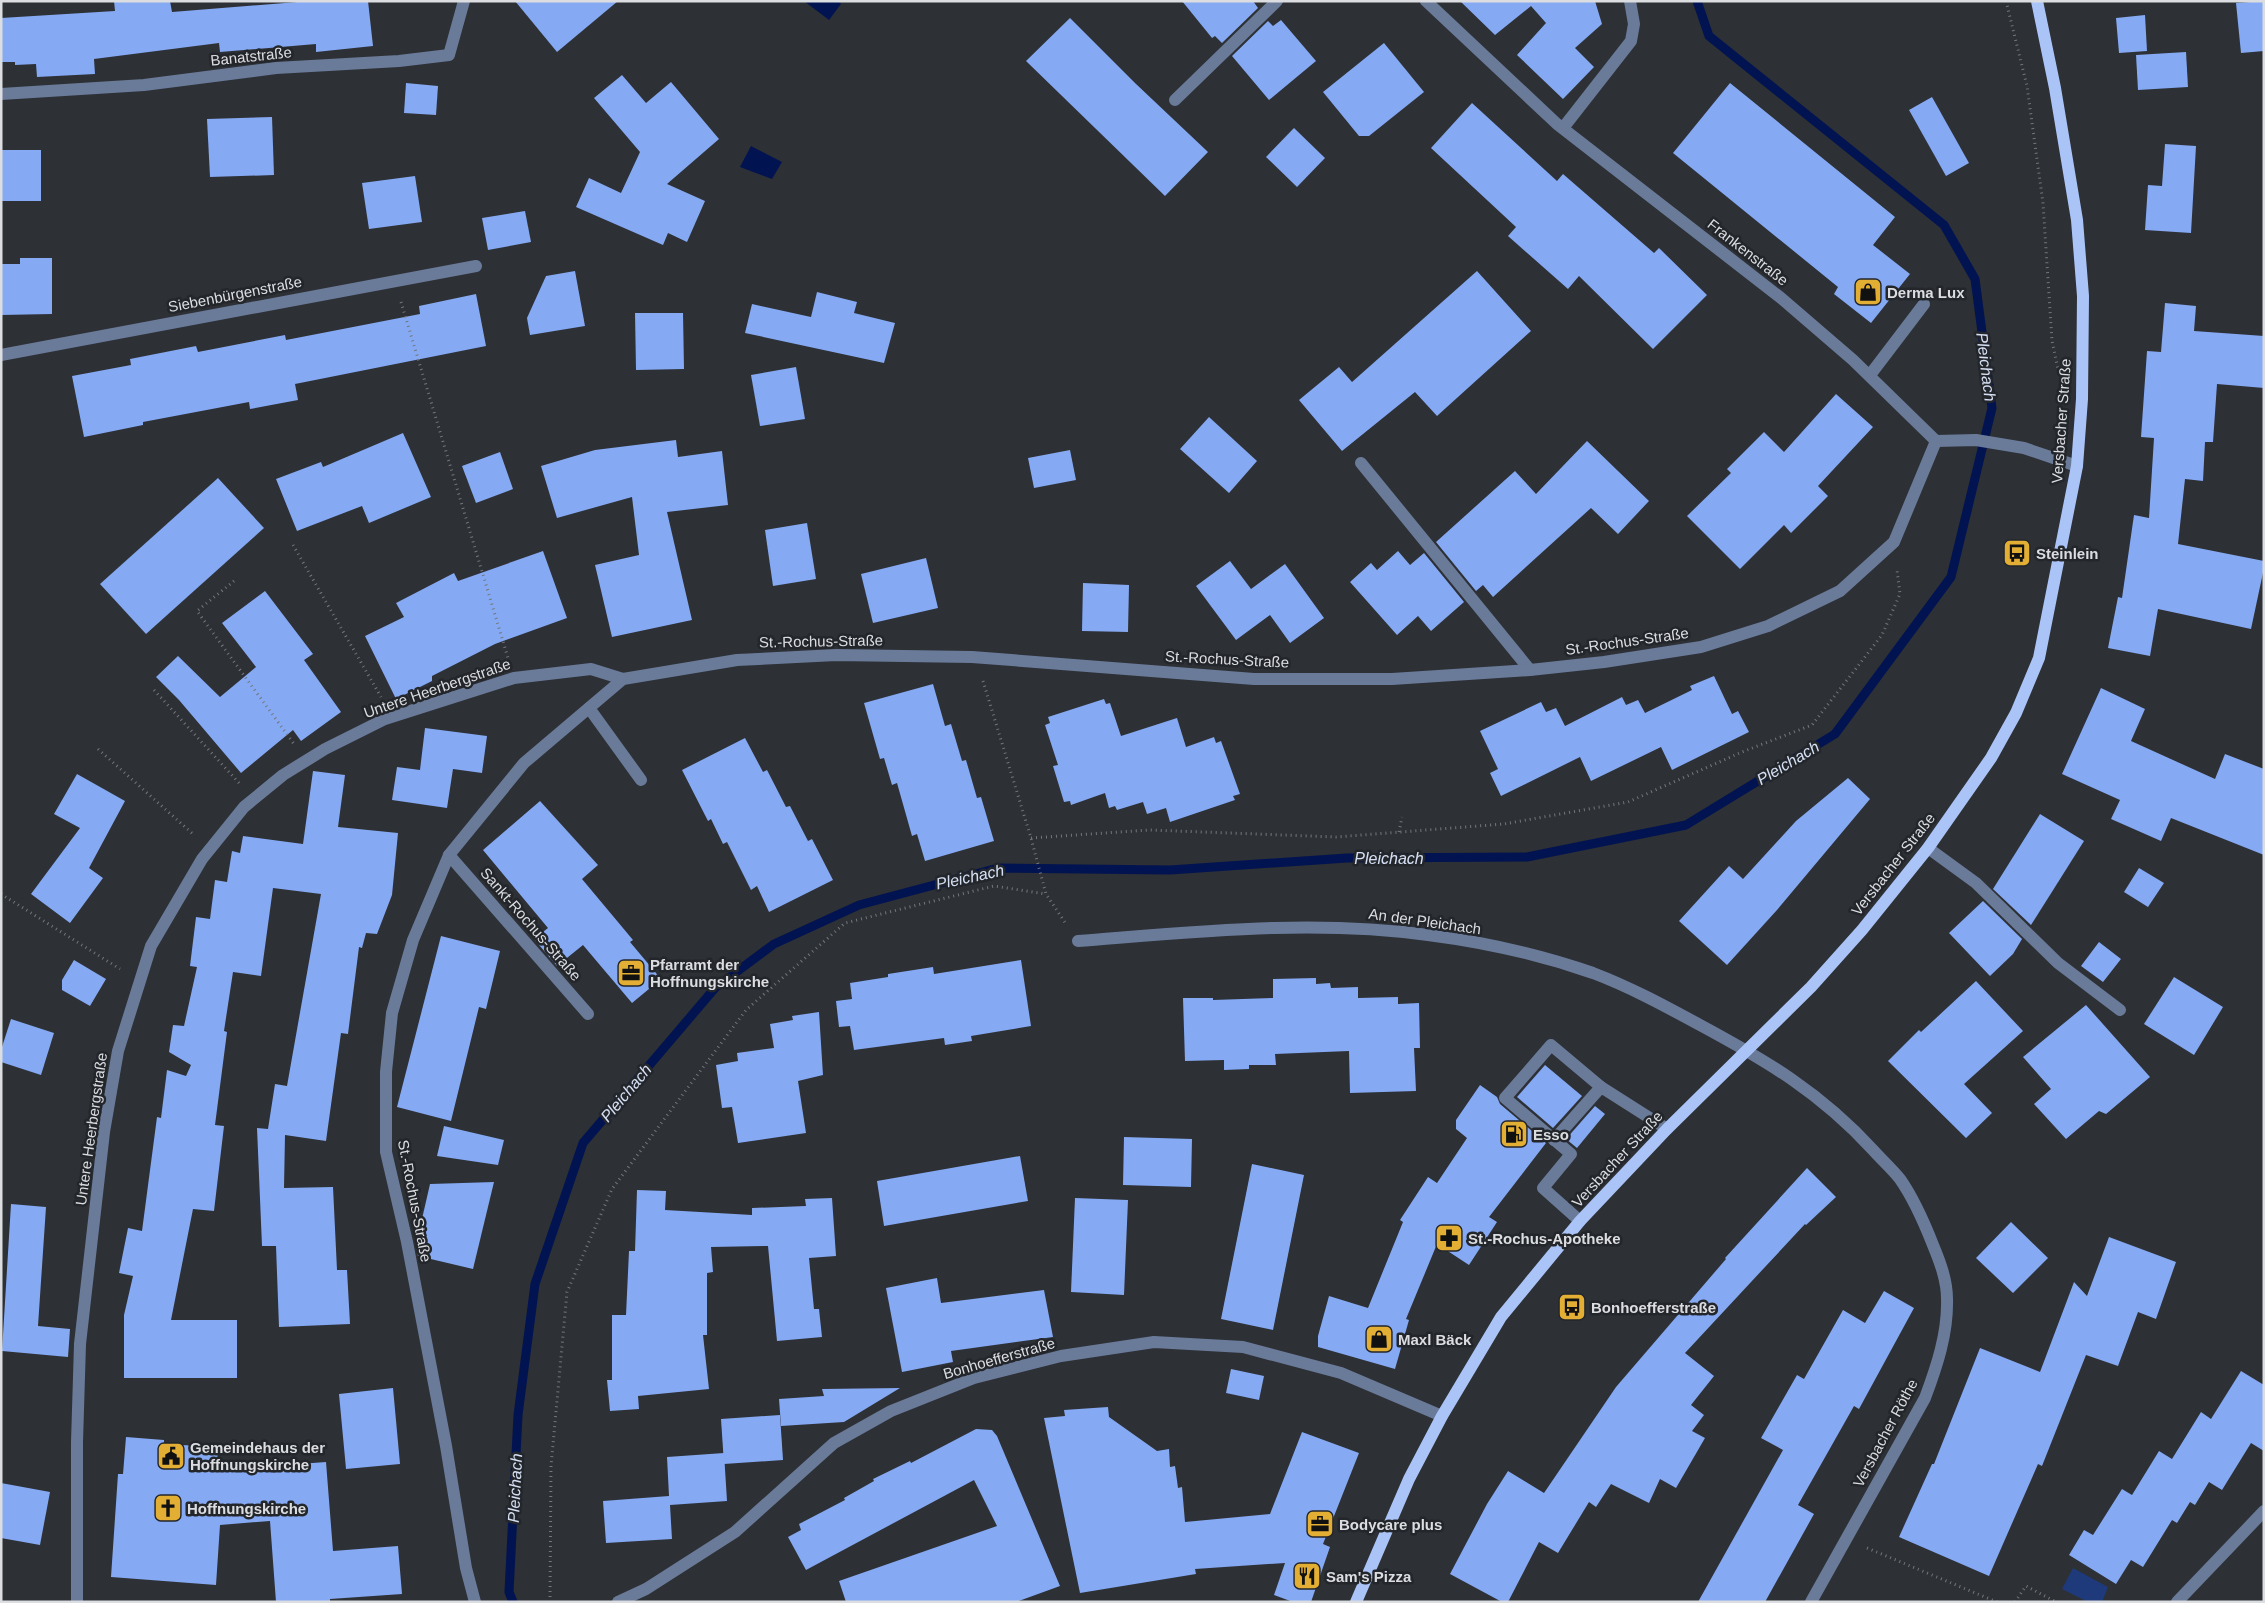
<svg xmlns="http://www.w3.org/2000/svg" width="2265" height="1603" viewBox="0 0 2265 1603" font-family="Helvetica,sans-serif">
	<style>
		.green { fill: #1e3a7a }
		.water { fill: #021351 }
		.lines { fill: none; stroke-linecap: round; stroke-linejoin: round }
		.stream { stroke: #021351; stroke-width: 9 }
		.building { fill: #85a9f3 }
		.path { stroke: #74777b; stroke-width: 3; stroke-dasharray: 1 4; stroke-linecap: butt }
		.minor { stroke: #6a7a99; stroke-width: 12 }
		.major { stroke: #abc4f8; stroke-width: 12 }
		.labels { text-anchor: middle; dominant-baseline: central; stroke-width: 5; stroke-linejoin: round; paint-order: stroke }
		.street-label { font-size: 15px; fill: #dbdde0; stroke: #23262b }
		.poi-label { font-size: 15px; font-weight: bold; fill: #dbdde0; stroke: #23262b; text-anchor: start }
		.water-label { font-size: 16px; font-style: italic; fill: #d6e0f4; stroke: #23262b }
	</style>
	<rect width="100%" height="100%" fill="#2d3035"/>
	<path class="green" d="M2073,1568L2108,1587L2102,1602H2088L2062,1589Z"/>
	<g class="water">
		<path d="M804,1H838L841,4L829,20Z"/>
		<path d="M751,146L782,162L772,179L740,167Z"/>
	</g>
	<g class="lines">
		<path class="stream" d="M513,1602L509,1592L518,1415L535,1284L583,1143L715,988L774,944L859,905L998,868L1170,870L1347,858L1527,857L1686,825L1835,734L1951,577L1992,408L1975,279L1944,225L1709,36L1697,1"/>
	</g>
	<g class="building">
		<path d="M114,1H170L172,12L310,1H368L373,46L316,52V44L220,52L219,43L94,59L95,74L37,77L36,64L15,65V62H1V18L115,11Z"/>
		<path d="M515,1H618L557,52Z"/>
		<path d="M1182,1H1253L1258,8L1222,43L1215,36L1212,38Z"/>
		<path d="M1460,1H1595L1602,24L1575,48L1594,67L1563,99L1517,55L1546,23L1531,6L1495,35Z"/>
		<path d="M2264,1V51L2241,53L2236,3Z"/>
		<path d="M2145,15L2147,51L2119,53L2116,18Z"/>
		<path d="M1070,18L1135,83L1208,152L1165,196L1026,61Z"/>
		<path d="M1281,20L1316,61L1269,100L1232,56L1268,21L1273,26Z"/>
		<path d="M1384,43L1424,92L1369,136H1359L1323,92Z"/>
		<path d="M2186,52L2188,87L2138,90L2136,55Z"/>
		<path d="M622,75L646,103L671,82L719,139L667,184L705,201L687,242L668,233L663,245L576,207L589,178L621,193L640,152L594,98Z"/>
		<path d="M406,83L438,86L436,115L404,113Z"/>
		<path d="M1730,83L1895,217L1873,245L1910,274L1871,323L1834,294L1838,287L1673,153Z"/>
		<path d="M1932,97L1969,163L1946,176L1909,110Z"/>
		<path d="M1472,103L1557,181L1563,174L1654,253L1659,248L1707,295L1653,349L1579,276L1568,289L1508,236L1516,227L1431,148Z"/>
		<path d="M272,117L274,175L210,177L207,119Z"/>
		<path d="M1294,128L1325,158L1297,187L1266,157Z"/>
		<path d="M2165,144L2196,146L2191,233L2145,230L2148,185L2162,186Z"/>
		<rect x="1" y="150" width="40" height="51"/>
		<path d="M415,176L422,222L369,229L362,183Z"/>
		<path d="M525,211L531,242L488,250L482,218Z"/>
		<path d="M20,258H52V314L1,315V264H20Z"/>
		<path d="M575,271L585,326L530,335L527,318L546,276Z"/>
		<path d="M1477,271L1531,331L1437,416L1415,392L1342,451L1299,400L1339,367L1352,382Z"/>
		<path d="M817,292L857,302L854,313L895,323L884,363L745,333L752,304L811,317Z"/>
		<path d="M476,294L486,346L295,384L298,400L250,409L249,402L143,422V425L84,437L72,376L131,365L130,359L196,346L198,352L285,335L286,340L420,314L419,306Z"/>
		<path d="M2165,303L2196,306L2194,331L2264,336V388L2217,384L2213,442H2205L2203,481L2185,479L2178,544L2264,561V568L2251,629L2158,609L2150,656L2108,648L2118,597L2122,598L2134,515L2149,518L2154,438L2141,437L2147,351L2161,352Z"/>
		<path d="M635,313H683L684,369L636,370Z"/>
		<path d="M796,367L805,419L760,426L751,375Z"/>
		<path d="M1836,394L1873,427L1818,486L1828,496L1791,533L1784,525L1740,569L1687,516L1731,473L1727,469L1764,432L1784,452Z"/>
		<path d="M1209,417L1257,461L1229,493L1180,449Z"/>
		<path d="M403,433L431,497L369,523L362,506L297,531L276,479L321,462L323,467Z"/>
		<path d="M676,440L678,457L722,451L728,505L667,512L692,620L612,637L595,565L639,555L632,497L557,518L541,466L595,450Z"/>
		<path d="M1587,441L1649,501L1618,534L1591,508L1493,597L1483,585L1476,591L1436,542L1515,471L1536,494Z"/>
		<path d="M1070,450L1076,480L1034,488L1028,458Z"/>
		<path d="M500,452L513,489L476,503L462,466Z"/>
		<path d="M218,478L264,528L146,634L100,584Z"/>
		<path d="M807,523L816,579L773,586L765,530Z"/>
		<path d="M543,551L567,618L495,644L432,676V681L396,699L365,636L404,617L396,603L454,573L458,581Z"/>
		<path d="M1398,551L1410,565L1424,553L1464,602L1431,631L1418,616L1397,635L1350,582L1371,563L1377,570Z"/>
		<path d="M926,558L938,608L873,623L861,574Z"/>
		<path d="M1230,561L1251,589L1285,564L1324,618L1290,643L1270,615L1236,640L1196,586Z"/>
		<path d="M1083,583L1129,585L1128,632L1082,631Z"/>
		<path d="M265,591L313,654L304,660L341,712L301,741L293,730L241,773L179,700L156,677L178,656L220,697L256,667L222,623Z"/>
		<path d="M1714,676L1732,714L1738,711L1749,732L1672,770L1661,747L1591,781L1580,757L1501,796L1490,773L1498,769L1480,731L1541,702L1546,712L1556,708L1565,726L1622,697L1626,705L1638,700L1645,713L1692,690L1690,686Z"/>
		<path d="M933,684L945,726L951,724L962,761L966,760L977,798L981,797L994,841L925,861L917,834L912,836L897,783L892,785L884,758L880,759L864,703Z"/>
		<path d="M2101,688L2145,709L2131,741L2215,779L2225,754L2264,769V855L2171,818L2161,841L2111,819L2120,800L2062,774Z"/>
		<path d="M1104,699L1106,704L1110,703L1121,736L1177,718L1186,747L1214,737L1216,743L1221,741L1240,794L1233,796L1235,800L1170,822L1166,808L1147,814L1143,802L1117,810L1115,806L1109,808L1105,793L1071,805L1070,801L1064,802L1053,766L1058,765L1045,725L1050,723L1048,717Z"/>
		<path d="M425,728L487,736L482,773L453,769L447,808L392,800L397,767L420,770Z"/>
		<path d="M745,738L763,772L767,770L786,807L790,806L808,841L812,839L833,880L769,912L757,886L751,890L727,842L723,844L711,819L708,821L682,770Z"/>
		<path d="M313,771L345,775L338,827L398,833L392,895L377,934L366,933L362,948L359,947L348,1034L341,1033L326,1141L285,1135L284,1188L333,1187L337,1270H347L350,1324L279,1327L276,1246H262L257,1128L268,1129L275,1084L287,1086L321,894L273,888L261,976L233,972L224,1031L227,1032L215,1125L224,1126L214,1211L193,1209L171,1320H237V1378H124V1315L133,1276L119,1273L128,1228L142,1231L157,1117L161,1118L167,1070L186,1076L191,1065L169,1052L173,1025L184,1026L197,967L190,966L196,917L210,919L215,880L227,882L232,851L240,853L243,836L303,844Z"/>
		<path d="M77,774L125,801L89,868L103,878L70,923L31,894L80,828L54,814Z"/>
		<path d="M1848,778L1870,799L1777,910L1727,965L1679,921L1729,866L1743,879L1796,821Z"/>
		<path d="M540,801L598,865L582,879L633,940L630,942L661,979L632,1003L583,945L557,966L534,939L548,928L483,850Z"/>
		<path d="M2040,814L2084,841L2031,925L1993,889Z"/>
		<path d="M2139,868L2164,883L2148,907L2124,892Z"/>
		<path d="M1983,901L2022,939L2013,954L1990,976L1949,933Z"/>
		<path d="M441,936L500,951L486,1009L479,1007L451,1121L397,1107Z"/>
		<path d="M2099,942L2121,959L2103,982L2081,966Z"/>
		<path d="M74,960L106,979L90,1006L62,990V980Z"/>
		<path d="M1021,960L1031,1026L971,1036L972,1041L945,1045L944,1038L854,1050L850,1026L839,1027L836,1001L852,999L850,983L888,977V974L933,967L934,974Z"/>
		<path d="M2174,977L2223,1007L2194,1055L2144,1024Z"/>
		<path d="M1316,978V984L1330,983L1331,988L1358,987V998L1398,997V1004L1419,1003L1420,1048H1414L1416,1091L1350,1093L1349,1051L1275,1054L1276,1065H1249V1069L1224,1070V1060L1185,1061L1183,998H1213V1000L1273,998V979Z"/>
		<path d="M1976,981L2023,1031L1964,1084L1992,1113L1966,1138L1888,1061L1919,1030L1921,1032Z"/>
		<path d="M2086,1005L2150,1077L2106,1114L2099,1111L2066,1139L2034,1104L2051,1089L2023,1057Z"/>
		<path d="M819,1012L823,1075L798,1081L806,1133L738,1143L732,1107L722,1108L716,1065L738,1061L737,1053L774,1048L770,1024L793,1020L792,1016Z"/>
		<path d="M11,1019L54,1033L41,1075L1,1062V1050Z"/>
		<path d="M1545,1065L1582,1096L1553,1128L1517,1097Z"/>
		<path d="M1480,1085L1497,1097L1500,1104L1546,1143L1489,1217L1497,1222L1469,1265L1437,1244L1406,1319L1409,1320L1395,1369L1318,1347V1336L1329,1296L1368,1308L1403,1222L1400,1220L1428,1177L1437,1183L1467,1138L1456,1129V1120Z"/>
		<path d="M1595,1106L1605,1114L1577,1148L1566,1139Z"/>
		<path d="M444,1126L504,1140L498,1165L437,1156Z"/>
		<path d="M1124,1137L1192,1139L1191,1187L1123,1185Z"/>
		<path d="M1020,1156L1028,1201L884,1226L877,1181Z"/>
		<path d="M1252,1164L1304,1175L1273,1330L1221,1319Z"/>
		<path d="M1807,1168L1836,1197L1806,1225L1805,1224L1685,1353L1714,1376L1691,1405L1704,1415L1692,1431L1705,1438L1676,1488L1660,1479L1649,1503L1611,1484L1596,1507L1589,1502L1558,1553L1539,1542L1508,1602H1502L1450,1574L1487,1504L1508,1471L1544,1493L1616,1387L1726,1259L1725,1258Z"/>
		<path d="M494,1182L473,1269L418,1256L416,1245L430,1184Z"/>
		<path d="M637,1190L666,1191L665,1210L752,1215V1208L806,1206L805,1199L832,1198L836,1256L809,1258L814,1309H819L822,1337L777,1341L768,1246L711,1247L713,1272L707,1273V1335H703L709,1389L638,1396L639,1409L610,1411L607,1380H612V1315H626L629,1251H635Z"/>
		<path d="M1075,1198L1128,1200L1124,1295L1071,1292Z"/>
		<path d="M11,1204L46,1207L38,1326L70,1329L68,1357L2,1351Z"/>
		<path d="M2011,1222L2048,1258L2013,1293L1976,1258Z"/>
		<path d="M2109,1237L2176,1262L2156,1319L2138,1312L2118,1366L2086,1355L2042,1466L2038,1464L1989,1576L1899,1537L1932,1464H1934L1980,1348L2040,1372L2074,1282L2087,1296Z"/>
		<path d="M937,1278L941,1303L1044,1290L1053,1337L951,1351L953,1362L902,1372L886,1288Z"/>
		<path d="M1884,1291L1914,1308L1859,1409L1854,1406L1798,1505L1814,1514L1765,1602H1698L1783,1450L1761,1438L1797,1375L1804,1379L1843,1310L1865,1323Z"/>
		<path d="M1231,1369L1264,1376L1259,1400L1226,1393Z"/>
		<path d="M2241,1371L2264,1385V1451L2251,1443L2222,1490L2209,1482L2195,1505L2190,1502L2177,1523L2172,1520L2143,1567L2131,1560L2116,1584L2069,1555L2084,1530L2093,1535L2122,1489L2132,1495L2159,1451L2172,1459L2201,1412L2211,1419Z"/>
		<path d="M393,1388L400,1464L346,1469L339,1394Z"/>
		<path d="M900,1388L844,1422L781,1426L779,1399L824,1396L822,1389Z"/>
		<path d="M1108,1407L1109,1417L1157,1451L1169,1449L1170,1467L1175,1466L1178,1488L1182,1487L1185,1522L1270,1514L1302,1432L1359,1453L1323,1544L1330,1547L1311,1602H1293L1274,1595L1285,1563L1195,1569L1196,1574L1080,1593L1044,1418L1065,1416L1064,1410Z"/>
		<path d="M780,1415L783,1460L724,1464L721,1419Z"/>
		<path d="M976,1429L992,1430L997,1436L1060,1586L1016,1602H846L839,1581L997,1526L974,1480L806,1570L788,1537L801,1530L799,1524L845,1500L844,1498L874,1481L873,1479L910,1461L911,1463Z"/>
		<path d="M126,1437L164,1440V1444L218,1447L217,1470L326,1462L333,1551L398,1546L402,1594L330,1599V1602H276L270,1521L220,1525L216,1585L111,1577L118,1474H123Z"/>
		<path d="M724,1453L727,1501L670,1505L672,1539L606,1543L603,1501L669,1496L667,1457Z"/>
		<path d="M1,1483L50,1492L40,1545L1,1538Z"/>
	</g>
	<g class="lines">
		<g class="path">
			<path d="M2006,1L2027,86L2043,203L2052,341L2058,369"/>
			<path d="M401,302L508,658"/>
			<path d="M293,545L381,697"/>
			<path d="M234,581L197,611L294,744"/>
			<path d="M983,681L1031,838L1046,894L1066,924"/>
			<path d="M154,690L240,784"/>
			<path d="M98,749L193,834"/>
			<path d="M1399,832L1402,817"/>
			<path d="M1031,838L1149,830L1336,837L1504,824L1628,802L1742,752L1812,725L1882,635L1900,594L1897,570"/>
			<path d="M1,894L120,969"/>
			<path d="M1867,1548L1997,1602"/>
			<path d="M550,1602L551,1466L567,1292L612,1189L746,1010L845,923L994,886L1046,894"/>
			<path d="M2015,1602L2026,1586L2056,1602"/>
		</g>
		<g class="minor">
			<path d="M1426,1L1557,124L1781,298L1853,360L1936,441L1976,440L2024,448L2077,466"/>
			<path d="M1,94L144,85L276,68L399,61L449,55L464,1"/>
			<path d="M1175,100L1277,1"/>
			<path d="M1563,128L1631,41L1634,24L1630,1"/>
			<path d="M1,355L476,266"/>
			<path d="M1870,375L1924,304"/>
			<path d="M1361,463L1530,670"/>
			<path d="M589,708L641,780"/>
			<path d="M1928,848L1976,883L2058,963L2120,1010"/>
			<path d="M449,855L588,1014"/>
			<path d="M1078,941C1194,932 1312,919 1428,935C1483,942 1541,955 1593,973C1630,987 1665,1006 1700,1025C1767,1061 1821,1093 1873,1150C1882,1160 1892,1169 1900,1179C1914,1199 1924,1222 1933,1245C1940,1262 1947,1280 1947,1299C1948,1333 1937,1366 1925,1398L1811,1602"/>
			<path d="M1554,1140L1601,1087L1667,1129"/>
			<path d="M1580,1221L1543,1188L1571,1154L1505,1098L1551,1045L1601,1087"/>
			<path d="M77,1602V1442L80,1344L104,1132L118,1051L151,946L202,859L244,807L283,775L325,749L385,719L514,678L591,669L623,679"/>
			<path d="M475,1602L466,1568L446,1446L407,1242L386,1152V1072L392,1013L413,940L449,855L524,763L623,679L737,660L836,655L972,657L1254,679H1392L1530,670L1604,662L1701,647L1768,626L1840,591L1894,542L1936,441"/>
			<path d="M618,1602L646,1589L735,1532L834,1443L891,1411L974,1378L1061,1356L1154,1342L1243,1347L1341,1373L1442,1416"/>
			<path d="M2177,1602L2264,1511"/>
		</g>
		<path class="major" d="M1356,1602L1409,1479L1442,1416L1501,1317L1580,1221L1667,1129L1811,987L1862,930L1928,848L1991,758L2016,713L2039,658L2077,466L2082,399L2083,296L2077,220L2055,88L2037,1"/>
	</g>
	<defs>
		<g id="shop-square" transform="scale(1.4375)"><rect x="-9" y="-9" width="18" height="18" rx="4" fill="#e3ae34" stroke="#23262b"/><path d="M-5-2.5h2.3a2.7 3.5 0 0 1 5.4 0H5L5.5 6h-11ZM-1.5-2.5h3a1.5 2.3 0 0 0-3 0Z" fill="#111"/></g>
		<g id="bus-square" transform="scale(1.4375)"><rect x="-9" y="-9" width="18" height="18" rx="4" fill="#e3ae34" stroke="#23262b"/><path d="M-5-6H5V4H4V6H2V4H-2V6H-4V4H-5ZM-3.5-4V0h7V-4ZM-3.5 1.2v1.5H-2V1.2ZM2 1.2v1.5H3.5V1.2Z" fill="#111"/></g>
		<g id="office-square" transform="scale(1.4375)"><rect x="-9" y="-9" width="18" height="18" rx="4" fill="#e3ae34" stroke="#23262b"/><path d="M-6-3h4V-5.5h4V-3h4V5H-6ZM-1-4.5V-3h2v-1.5ZM-6 0V1H6V0Z" fill="#111"/></g>
		<g id="fuel-square" transform="scale(1.4375)"><rect x="-9" y="-9" width="18" height="18" rx="4" fill="#e3ae34" stroke="#23262b"/><path d="M-5.5-6h7V0h2V4h1.3V-2.5L3-4.5l.8-.8L6-3V5H2.5V1h-1V6h-7ZM-4.2-4.7v3.2H.2V-4.7Z" fill="#111"/></g>
		<g id="pharmacy-square" transform="scale(1.4375)"><rect x="-9" y="-9" width="18" height="18" rx="4" fill="#e3ae34" stroke="#23262b"/><path d="M-2-6h4v4h4v4h-4v4h-4v-4h-4v-4h4Z" fill="#111"/></g>
		<g id="civic-square" transform="scale(1.4375)"><rect x="-9" y="-9" width="18" height="18" rx="4" fill="#e3ae34" stroke="#23262b"/><path d="M-.6-6.5H3V-4.5H.6V-3L4-1V1h2V6H-6V1h2V-1L-.6-3ZM-1.2 2.5V6h2.4V2.5Z" fill="#111"/></g>
		<g id="church-square" transform="scale(1.4375)"><rect x="-9" y="-9" width="18" height="18" rx="4" fill="#e3ae34" stroke="#23262b"/><path d="M-1.2-6h2.4v3.5h3.3v2.4h-3.3V6h-2.4V-.1h-3.3v-2.4h3.3Z" fill="#111"/></g>
		<g id="restaurant-square" transform="scale(1.4375)"><rect x="-9" y="-9" width="18" height="18" rx="4" fill="#e3ae34" stroke="#23262b"/><path d="M-5-6h1v4h1v-4h1v4h1v-4h1v5L-1.5 .5V6h-2V.5L-5-1ZM5-6V6H3V1.5H1.5Q1.5-4 5-6Z" fill="#111"/></g>
	</defs>
	<g fill-rule="evenodd">
		<use href="#shop-square" x="1868" y="292"/>
		<use href="#bus-square" x="2017" y="553"/>
		<use href="#office-square" x="631" y="973"/>
		<use href="#fuel-square" x="1514" y="1134"/>
		<use href="#pharmacy-square" x="1449" y="1238"/>
		<use href="#bus-square" x="1572" y="1307"/>
		<use href="#shop-square" x="1379" y="1339"/>
		<use href="#civic-square" x="171" y="1456"/>
		<use href="#church-square" x="168" y="1508"/>
		<use href="#office-square" x="1320" y="1524"/>
		<use href="#restaurant-square" x="1307" y="1576"/>
	</g>
	<g class="labels">
		<g class="street-label">
			<text transform="translate(251 56) rotate(-6)">Banatstraße</text>
			<text transform="translate(1748 252) rotate(38)">Frankenstraße</text>
			<text transform="translate(235 294) rotate(-11)">Siebenbürgenstraße</text>
			<text transform="translate(2061 421) rotate(-86)">Versbacher Straße</text>
			<text transform="translate(821 641) rotate(-1)">St.-Rochus-Straße</text>
			<text transform="translate(1627 641) rotate(-8)">St.-Rochus-Straße</text>
			<text transform="translate(1227 659) rotate(3)">St.-Rochus-Straße</text>
			<text transform="translate(437 688) rotate(-19)">Untere Heerbergstraße</text>
			<text transform="translate(1893 864) rotate(-52)">Versbacher Straße</text>
			<text transform="translate(1425 921) rotate(8)">An der Pleichach</text>
			<text transform="translate(531 924) rotate(49)">Sankt-Rochus-Straße</text>
			<text transform="translate(91 1129) rotate(-82)">Untere Heerbergstraße</text>
			<text transform="translate(1617 1159) rotate(-47)">Versbacher Straße</text>
			<text transform="translate(415 1201) rotate(79)">St.-Rochus-Straße</text>
			<text transform="translate(999 1358) rotate(-16)">Bonhoefferstraße</text>
			<text transform="translate(1885 1433) rotate(-62)">Versbacher Röthe</text>
		</g>
		<g class="poi-label">
			<text x="1887" y="292">Derma Lux</text>
			<text x="2036" y="553">Steinlein</text>
			<text x="650" y="964">Pfarramt der<tspan x="650" dy="17">Hoffnungskirche</tspan></text>
			<text x="1533" y="1134">Esso</text>
			<text x="1468" y="1238">St.-Rochus-Apotheke</text>
			<text x="1591" y="1307">Bonhoefferstraße</text>
			<text x="1398" y="1339">Maxl Bäck</text>
			<text x="190" y="1447">Gemeindehaus der<tspan x="190" dy="17">Hoffnungskirche</tspan></text>
			<text x="187" y="1508">Hoffnungskirche</text>
			<text x="1339" y="1524">Bodycare plus</text>
			<text x="1326" y="1576">Sam's Pizza</text>
		</g>
		<g class="water-label">
			<text transform="translate(1986 367) rotate(83)">Pleichach</text>
			<text transform="translate(1788 763) rotate(-31)">Pleichach</text>
			<text x="1389" y="858">Pleichach</text>
			<text transform="translate(970 877) rotate(-12)">Pleichach</text>
			<text transform="translate(626 1093) rotate(-50)">Pleichach</text>
			<text transform="translate(515 1488) rotate(-87)">Pleichach</text>
		</g>
	</g>
	<rect width="2265" height="1603" fill="none" stroke="#dbdde0" stroke-width="5"/>
</svg>
